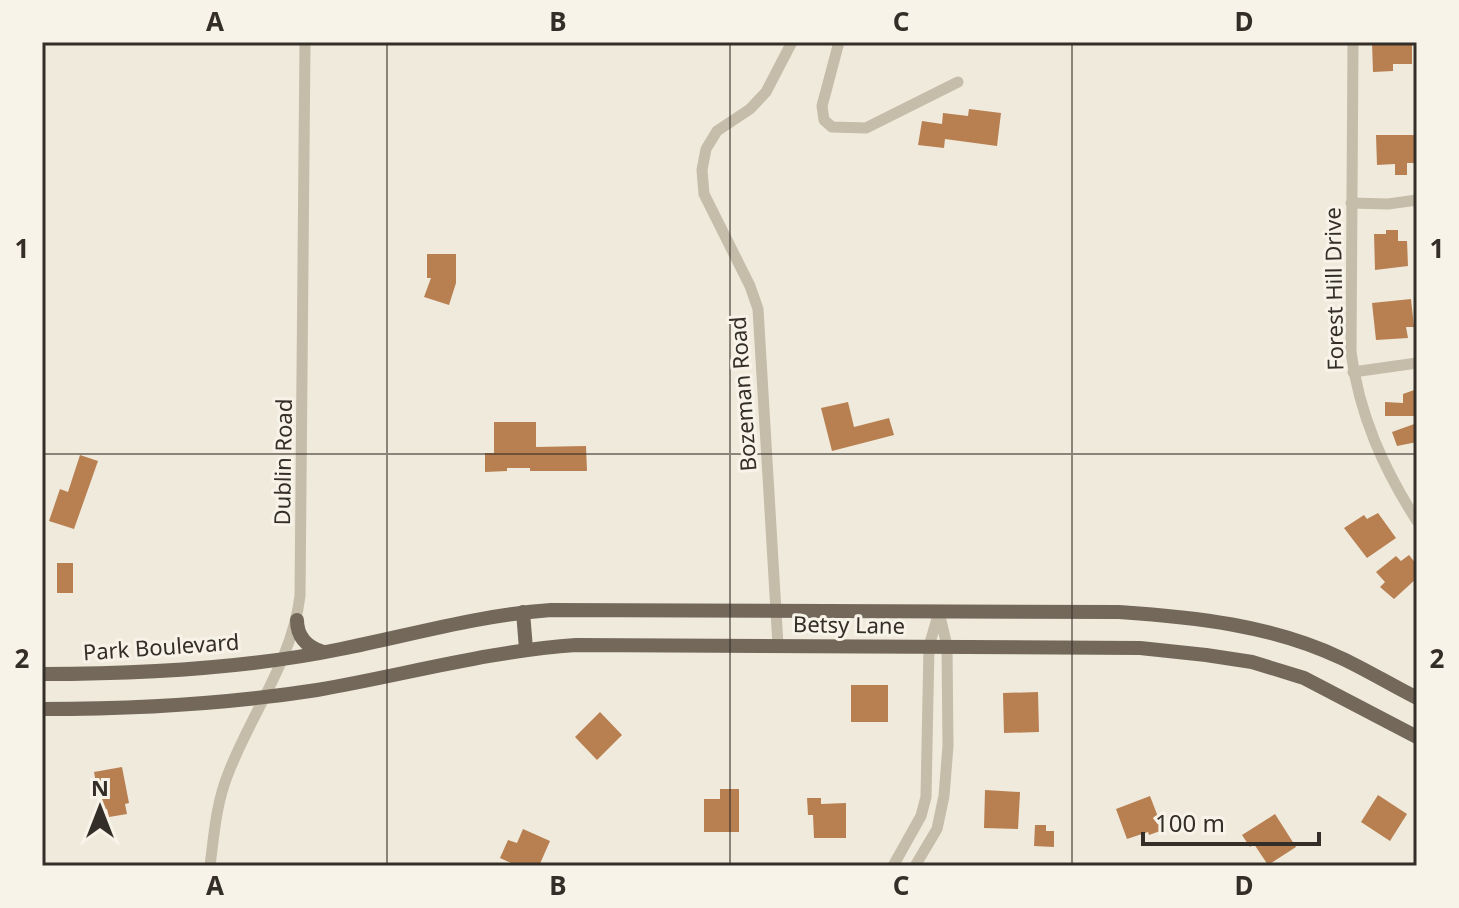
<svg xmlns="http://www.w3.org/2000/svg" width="1459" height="908" viewBox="0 0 1459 908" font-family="'Noto Sans',sans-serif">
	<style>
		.building { fill: #b87f51 }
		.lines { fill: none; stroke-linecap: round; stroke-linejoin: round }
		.minor { stroke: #c5bca9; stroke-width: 11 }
		.major { stroke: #74685b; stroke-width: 14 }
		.grid { fill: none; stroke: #342e28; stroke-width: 2; stroke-opacity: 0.55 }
		.labels { text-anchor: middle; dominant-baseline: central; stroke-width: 6; stroke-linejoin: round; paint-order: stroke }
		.street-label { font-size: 22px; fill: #342e28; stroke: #f7f3e8 }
		.neatline { fill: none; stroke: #342e28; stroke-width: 3 }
		.grid-label { font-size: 26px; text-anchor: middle; font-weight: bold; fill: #342e28 }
	</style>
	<rect width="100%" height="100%" fill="#efeadc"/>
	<g class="building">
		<path d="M1372,42H1412V64H1393V71L1373,72Z"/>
		<path d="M969,109L1001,113L997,146L945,139L944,148L918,145L922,121L942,124L943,113L968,116Z"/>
		<path d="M1376,135H1415L1416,163H1407V175H1395V164L1377,165Z"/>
		<path d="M1386,230H1398V241H1407L1408,266L1375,270L1374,234H1386Z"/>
		<path d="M427,254H456V283L449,305L424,297L431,278H427Z"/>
		<path d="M1411,299L1414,327H1406L1408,338L1376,340L1372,303Z"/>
		<path d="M1417,389V416H1385V402L1403,403V394Z"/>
		<path d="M848,402L854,427L889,418L894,435L832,451L821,408Z"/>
		<path d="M494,422H536V447L586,446L587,471H530V468H507V471L485,472V453H494Z"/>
		<path d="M1417,423V442L1397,446L1392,432Z"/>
		<path d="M80,455L98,461L74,529L49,521L60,489L68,492Z"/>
		<path d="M1378,513L1396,538L1367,558L1344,528L1364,515L1367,519Z"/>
		<path d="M1409,555L1417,565V578L1394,599L1380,587L1385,582L1376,572L1396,556L1401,561Z"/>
		<rect x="57" y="563" width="16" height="30"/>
		<rect x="851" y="685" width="37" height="37"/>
		<path d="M1038,692L1039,732L1004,733L1003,693Z"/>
		<path d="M600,712L622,735L597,760L575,737Z"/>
		<path d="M122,767L129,803L125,804L127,814L109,817L107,809L101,810L94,772Z"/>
		<path d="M720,789H739V832H704V799H720Z"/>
		<path d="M985,790L1020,792L1018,829L984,828Z"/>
		<path d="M1378,795L1407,814L1390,841L1361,822Z"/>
		<path d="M1150,796L1163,830L1149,835L1148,832L1127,839L1116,809Z"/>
		<path d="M807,798H821V804L846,803V838H814L813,815H808Z"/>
		<path d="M1275,814L1296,847L1268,865L1254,844L1250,847L1242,835Z"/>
		<path d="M1035,825H1046V831H1054V847L1034,846Z"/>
		<path d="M523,829L550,841L539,866H518L500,858L508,840L517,843Z"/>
	</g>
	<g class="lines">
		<g class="minor">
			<path d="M839,42L822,106L824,120L832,127L866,128L958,82"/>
			<path d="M1353,42L1351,352C1359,414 1383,468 1417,521"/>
			<path d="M1351,203L1388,204L1417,200"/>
			<path d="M1353,372L1417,363"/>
			<path d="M778,645L758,309L750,286L704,194L702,170L706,149L717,131L750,109L766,92L792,42"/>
			<path d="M210,866C214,835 216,804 228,774C251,714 292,661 300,596L305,42"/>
			<path d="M893,866L921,816L926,797L929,646L939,612L947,646L948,746L944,796L937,829L915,866"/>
		</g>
		<g class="major">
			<path d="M523,612L526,649"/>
			<path d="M297,620C297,637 307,647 323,652"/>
			<path d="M42,674C141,674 244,669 341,649C411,635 479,615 551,610L1119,612C1194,617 1271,625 1341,658C1367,670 1391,685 1417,698"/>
			<path d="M42,709C133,709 227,704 317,690C404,675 488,651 576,645L1140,648L1206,655L1252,662L1304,678L1417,737"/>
		</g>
	</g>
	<path class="grid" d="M387,42V866M730,42V866M1072,42V866M42,454H1417"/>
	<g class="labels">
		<g class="street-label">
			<text transform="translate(1333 289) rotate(-91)">Forest Hill Drive</text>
			<text transform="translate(742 394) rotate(-94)">Bozeman Road</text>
			<text transform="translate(282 462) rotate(-89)">Dublin Road</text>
			<text transform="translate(849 624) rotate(1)">Betsy Lane</text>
			<text transform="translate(161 646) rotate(-4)">Park Boulevard</text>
		</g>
	</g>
	<rect width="1459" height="908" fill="none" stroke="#f7f3e8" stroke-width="88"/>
	<g transform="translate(100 808)" stroke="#f7f3e8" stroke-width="6" paint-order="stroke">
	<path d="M0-6L14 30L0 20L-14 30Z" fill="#342e28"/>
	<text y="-12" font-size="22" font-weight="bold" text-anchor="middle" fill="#342e28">N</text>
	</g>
	<path d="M1143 832v12h176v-12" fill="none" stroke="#342e28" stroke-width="4"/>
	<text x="1155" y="832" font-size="24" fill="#342e28" stroke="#f7f3e8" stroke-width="6" paint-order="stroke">100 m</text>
	<rect x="44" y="44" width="1371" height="820" class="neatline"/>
	<g class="grid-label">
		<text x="215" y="31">A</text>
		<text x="558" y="31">B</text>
		<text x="901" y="31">C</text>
		<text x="1244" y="31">D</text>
		<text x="22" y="258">1</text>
		<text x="1437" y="258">1</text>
		<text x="22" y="668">2</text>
		<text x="1437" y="668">2</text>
		<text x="215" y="895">A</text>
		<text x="558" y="895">B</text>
		<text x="901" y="895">C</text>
		<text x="1244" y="895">D</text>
	</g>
</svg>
